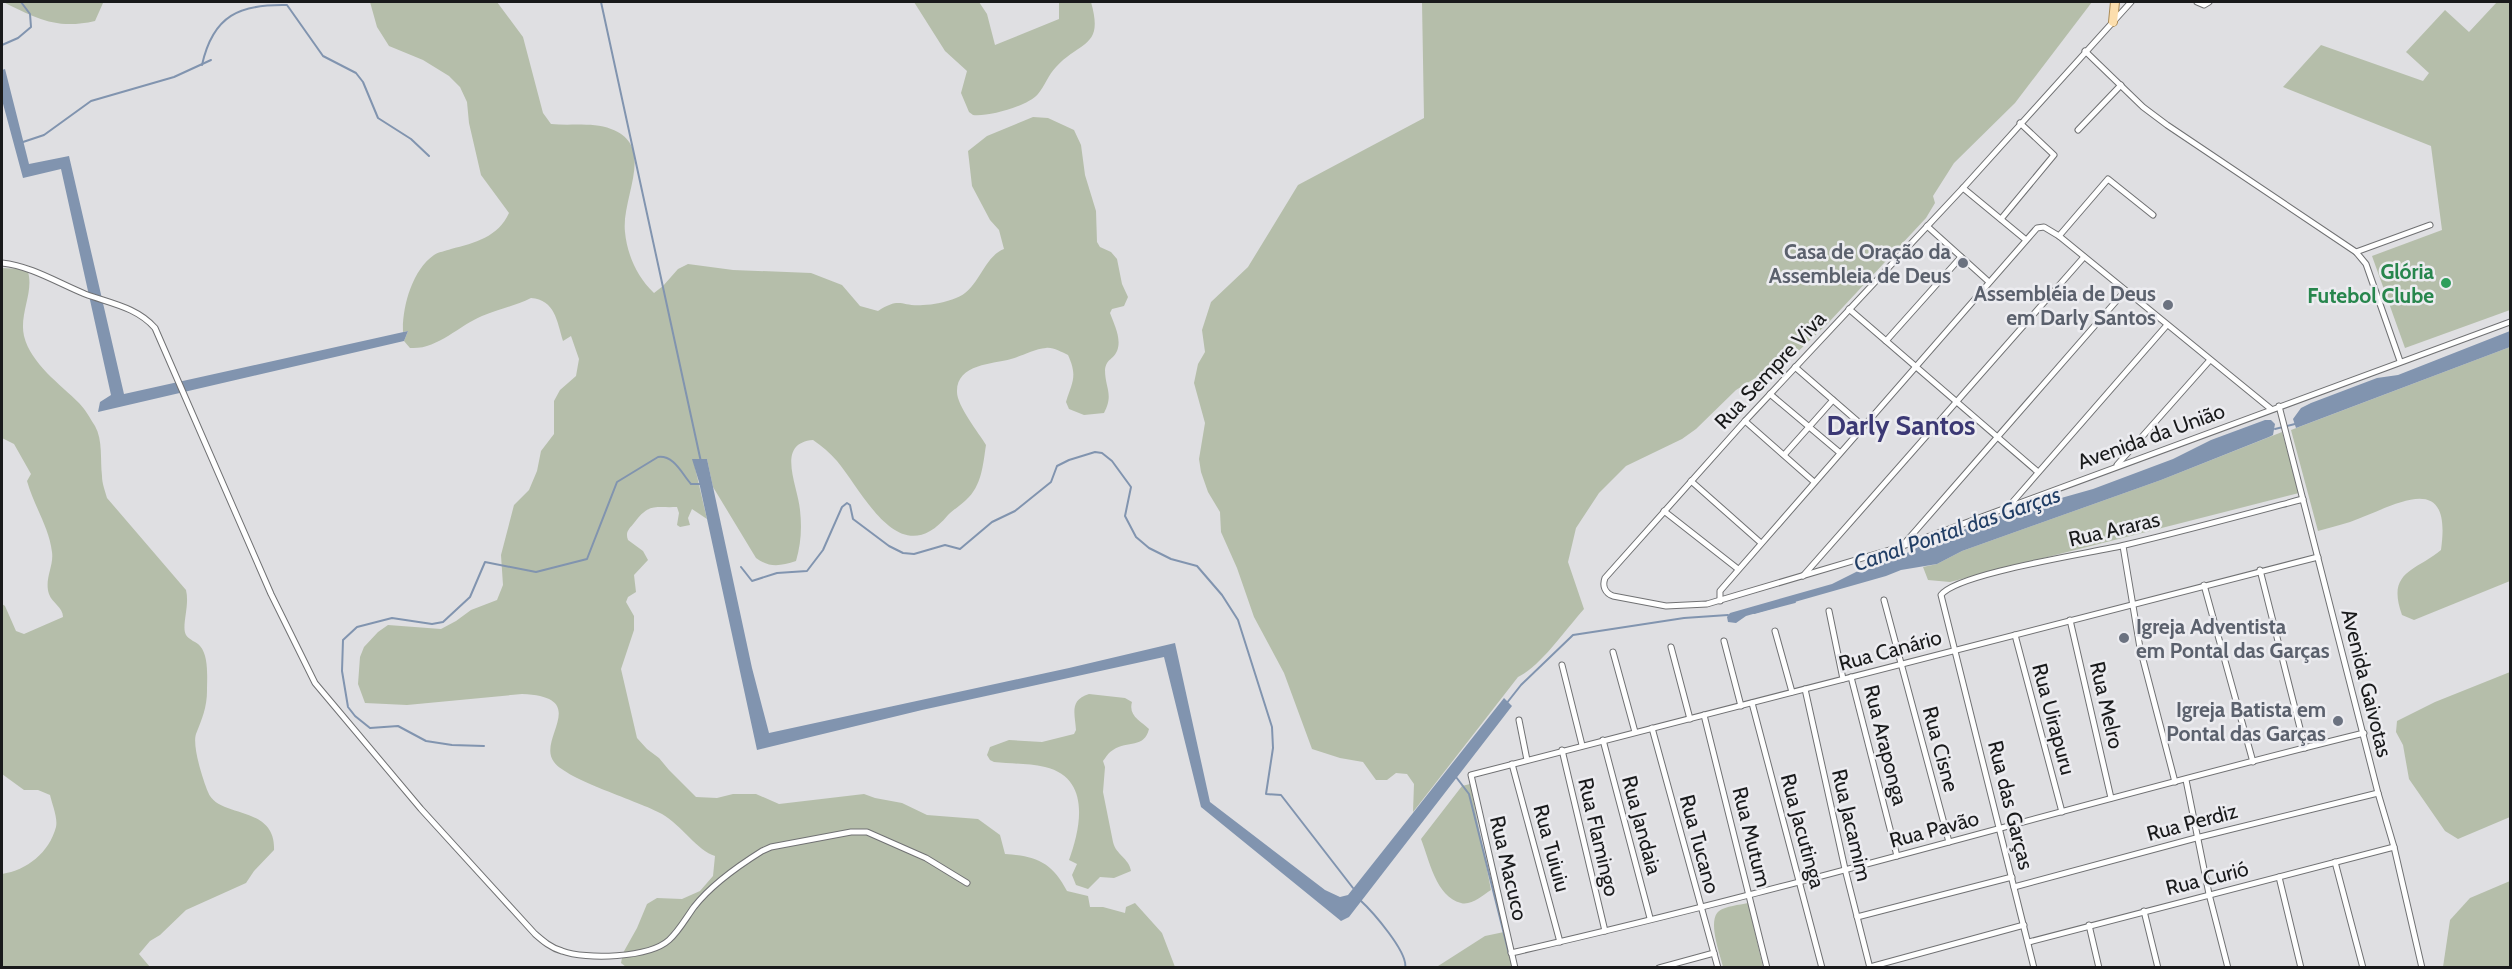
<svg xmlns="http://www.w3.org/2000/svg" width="2512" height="969" viewBox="0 0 2512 969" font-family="Cabin,sans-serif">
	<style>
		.green { fill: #b5beaa }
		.water { fill: #8194af }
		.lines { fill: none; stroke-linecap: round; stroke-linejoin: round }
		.stream { stroke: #8194af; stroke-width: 2 }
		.minor-casing { stroke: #707173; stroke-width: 7 }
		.primary-casing { stroke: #ab8b56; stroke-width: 10 }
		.minor { stroke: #fff; stroke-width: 5 }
		.primary { stroke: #fcdead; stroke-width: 8 }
		.worship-dot { fill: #6b7280; stroke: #ececf0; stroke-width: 2 }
		.leisure-dot { fill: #2e9e5b; stroke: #ececf0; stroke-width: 2 }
		.labels { text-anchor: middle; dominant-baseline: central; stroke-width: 5; stroke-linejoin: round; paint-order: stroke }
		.worship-label { font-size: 21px; font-weight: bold; fill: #5b616d; stroke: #ececf0; text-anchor: end }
		.leisure-label { font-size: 21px; font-weight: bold; fill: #27864d; stroke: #ececf0; text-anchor: end }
		.street-label { font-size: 21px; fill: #191a1b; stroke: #ececf0 }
		.water-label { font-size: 22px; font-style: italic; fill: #213e65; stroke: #ececf0 }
		.district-label { font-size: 27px; font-weight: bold; fill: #3b3874; stroke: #ececf0 }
	</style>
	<rect width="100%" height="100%" fill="#dfdfe2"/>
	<g class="green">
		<path d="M3,2H103V3L95,21C56,30 36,18 3,2Z"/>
		<path d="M370,2H497L523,37L543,113L551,124C570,126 593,122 611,129C657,146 621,197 625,232C627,254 637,277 654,293L663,286L678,269L688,264L733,270L811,273L842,285L860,306L878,311C901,296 901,307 923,305C933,305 946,302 956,298C979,290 983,257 1004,249L999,230L990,220L972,186L968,151L987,136L1033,117L1048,118L1074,130L1081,145L1085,175L1096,211L1097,242L1100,247L1111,252L1117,259L1122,284L1128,297L1124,306L1112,309L1110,313C1114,324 1122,339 1117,351C1113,360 1106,359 1105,370C1105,388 1114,394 1104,413L1084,415L1069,409L1066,402C1072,382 1078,377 1068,355C1061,352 1053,347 1046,348C1034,349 1022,356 1011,359C993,364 956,364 957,392C957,406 979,433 986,445C983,464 982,486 966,500C960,506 954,509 948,515C900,573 865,495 837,461C830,453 822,446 813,440C775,443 798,486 800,510C802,528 801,544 796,561C780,566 770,568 756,558L713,487L707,459H693L707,519L692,509L688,518L690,525L680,527L677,525L679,513L677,507C654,508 649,503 634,523C629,529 625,532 628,540L643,551L648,560L634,575L636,592L628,597L626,602L634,616V630L621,669L637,738L647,749L659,758L669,770L696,797L717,798L733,794H756L779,804L864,794L875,798L902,803L927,815L978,819L1000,835L1005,854C1036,856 1052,862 1067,891L1088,896L1090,907H1103L1125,913L1126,907L1135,903L1162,933L1175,967H626L621,963L623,953L637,928L647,904L657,898L682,899L700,891L713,876L715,856C698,851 681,825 662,814C639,801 567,780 554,762C536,739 593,697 522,694L407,705L365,703L358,684L360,657L364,647L378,632L388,625L441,629L456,621L471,610L497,600L503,585L501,555L514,505L529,490L537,471L541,451L554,434V401L560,390L576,376L579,359L571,336L563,341C557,321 555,300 531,298C515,306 499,309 482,316C458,326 437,350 410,348L404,341L408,331L403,332C402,308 412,270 434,255C438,252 446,251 451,249C475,243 498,237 509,213L481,175L469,123L467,102L460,87L449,76L423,60L389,46L377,27Z"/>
		<path d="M914,2H979L987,14L995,45L1059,19V2H1091C1104,48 1081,40 1056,67C1048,75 1045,86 1038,94C1028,106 988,117 973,115L969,112L961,93L967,71L945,51Z"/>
		<path d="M1422,2H2092L2015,103L1954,163L1933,196L1935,203L1926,218L1830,321L1786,363L1765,372L1736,390L1696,429L1682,439L1626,466L1599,493L1576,528L1568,562L1584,609C1565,630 1542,665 1518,677L1413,812L1414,784L1407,774L1396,773L1387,780H1376L1363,762L1340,758L1312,749L1284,673L1254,617L1237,568L1221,532L1220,512L1208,492L1201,472L1199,459L1205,423L1194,383L1198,364L1205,352L1202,330L1211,302L1248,267L1298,185L1424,118Z"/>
		<path d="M2497,2H2510V310L2405,348L2372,256L2442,230L2431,146L2283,87L2321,45L2423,81L2429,73L2406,52L2445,10L2469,32Z"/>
		<path d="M2,268L21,269L28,272C34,292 19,314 24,336C31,364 60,384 79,403C85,409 90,418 95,426C103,440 100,460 102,476C102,483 105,491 107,498L186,590C190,606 181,626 186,635C189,640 197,642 200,646C209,656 207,678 207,691C207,707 202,719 196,734C192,746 203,780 208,792C218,819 276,804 274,850L254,871L246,883L186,910L160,935L150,941L139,954L150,967H2V874C27,870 49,853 56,827C58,818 52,804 50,795L38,790H24L2,774V604L5,606L16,631L24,634L63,617C63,607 52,603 49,594C44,579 54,566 52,552C49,527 34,506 27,481L31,474L14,444L2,438Z"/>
		<path d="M2510,347V581L2414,620L2402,615C2386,571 2416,571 2441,550C2453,466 2393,507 2350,522C2340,525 2329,528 2318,531L2291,430Z"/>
		<path d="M2282,432L2299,493L1950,582L1928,580L1923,567L1937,564L1962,551L2161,480Z"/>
		<path d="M2510,672V817L2458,839L2445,831L2409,779L2403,745L2396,732L2397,721L2435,702Z"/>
		<path d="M1089,694L1125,698L1132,702C1128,716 1141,721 1149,729C1144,749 1128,740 1113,750C1109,752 1106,757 1103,761L1105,767L1103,792L1113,842C1116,855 1129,858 1131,871L1114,878L1100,877L1088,889L1076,885L1072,875L1077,864L1069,860C1081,827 1091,778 1045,767C1028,763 1011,764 994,762L990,760L987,755L990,747L1009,740L1042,742L1074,734L1076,730C1075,714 1069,700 1089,694Z"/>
		<path d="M1470,784L1491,890C1483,895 1471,906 1461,903C1436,897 1429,859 1421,839L1462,786Z"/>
		<path d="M2510,881V967H2443L2450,920L2470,898Z"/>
		<path d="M1748,903L1763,967H1723C1720,954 1707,920 1719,911C1726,906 1739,905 1748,903Z"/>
		<path d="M1504,932L1515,967L1435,968L1485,936Z"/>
	</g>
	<g class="water">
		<path d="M5,69L29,164L69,156L124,394L408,331L404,341L98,412L100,402L111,395L61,169L23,178L2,100V70Z"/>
		<path d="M2510,331V347L2296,428L2293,419L2301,408L2311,403L2377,378L2398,375Z"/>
		<path d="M2265,420H2271L2275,424L2273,435L2269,437L2161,480L1962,551L1937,564L1901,570L1886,576L1746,616L1736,623L1728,622L1727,617L1730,613L1832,584L1860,570L1894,560L1916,548L2008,513L2093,489L2173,459L2211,440Z"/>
		<path d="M692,459H707L752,668L769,733L1069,668L1175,643L1210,802L1325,890L1340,897L1348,895L1504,698L1512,706L1349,917L1341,921L1201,807L1164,657L922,710L757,750L699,482Z"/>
	</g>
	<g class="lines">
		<g class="stream">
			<path d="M601,2L701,462"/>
			<path d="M2,45L18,38L31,27L30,14L21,2"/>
			<path d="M202,65C213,15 240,4 287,5L323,56L356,73L363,82L378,118L411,139L429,156"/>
			<path d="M23,142L44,135L91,101L174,77L211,60"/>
			<path d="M2275,429L2295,424"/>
			<path d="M741,567L752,581L777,573L807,571L823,550L842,507L847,503L850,505L853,519L889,546L903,553L914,554L945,545L960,549L992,522L1015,511L1051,482L1057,466L1069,460L1095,452L1102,453L1112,461L1131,487L1125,516L1136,537L1149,548L1171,559L1197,566L1222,595L1238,620L1272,727L1273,748L1266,794L1281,795L1353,888"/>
			<path d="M1754,613L1795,602"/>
			<path d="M1506,704L1521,685L1573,635L1684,618L1728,615"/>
			<path d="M484,746L452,745L426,741L398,726L370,728L355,716L348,707L342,671L343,640L357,627L392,618L432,624L443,622L470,597L485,562L536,572L587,559L617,482L658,457C674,455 682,474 691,484H700"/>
			<path d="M1456,777L1469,794L1509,954"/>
			<path d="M1360,900C1372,911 1409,953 1405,968"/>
		</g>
		<g class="minor-casing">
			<g id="minor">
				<path d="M2131,2L1963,188L1745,421L1605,578C1602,586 1605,593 1613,596L1666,606L1707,604L1903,546L2510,322"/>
				<path d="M2197,2L2204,5L2209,2"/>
				<path d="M2085,51L2143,107L2167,125L2356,252L2366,264L2400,361"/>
				<path d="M2078,130L2121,85"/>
				<path d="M1963,188L2026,240"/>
				<path d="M2001,219L2054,155L2020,123"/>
				<path d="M1927,226L1989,282"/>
				<path d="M2059,236L2108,179L2153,215"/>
				<path d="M2356,252L2430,225"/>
				<path d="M2,263C31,266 58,283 85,294C109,303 137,307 155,328L271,594L315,683L421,809L535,934C543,941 551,948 562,951C586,960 649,958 669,940C679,931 686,918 694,907C711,885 738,866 762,851L771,847L851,832H867L926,858L967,883"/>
				<path d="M1849,309L2038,472"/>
				<path d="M1886,341L1961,257"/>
				<path d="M1795,367L1863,426"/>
				<path d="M1770,394L1839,452"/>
				<path d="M2279,406L2378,793L2394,847L2422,968"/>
				<path d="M1745,421L1813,481"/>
				<path d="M1784,455L1833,400"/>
				<path d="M2117,465L2210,360"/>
				<path d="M1691,481L1761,543"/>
				<path d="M2010,505L2167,325"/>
				<path d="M1664,511L1738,569"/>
				<path d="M1904,544L2125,291"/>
				<path d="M2123,546L2140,648L2175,782"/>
				<path d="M2260,570L2305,748"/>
				<path d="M1803,576L2084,257"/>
				<path d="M2204,585L2253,762"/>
				<path d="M1884,600L1949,842"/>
				<path d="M1720,601V591L2037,228L2044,227L2059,236L2271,409"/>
				<path d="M1829,611L1843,679"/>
				<path d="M2070,620L2111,798"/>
				<path d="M1775,631L1792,692"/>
				<path d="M2015,635L2062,812"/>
				<path d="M1724,641L1741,706"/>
				<path d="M1671,647L1690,719"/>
				<path d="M1613,652L1635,732"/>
				<path d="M1562,665L1582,745"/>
				<path d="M1851,677L1897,856"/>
				<path d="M1805,689L1845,869L1870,968"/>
				<path d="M1752,703L1822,968"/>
				<path d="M1704,715L1767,968"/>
				<path d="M1519,720L1527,760"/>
				<path d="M1652,728L1718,968"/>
				<path d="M1603,740L1650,918"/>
				<path d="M1562,750L1605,931"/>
				<path d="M1512,764L1560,942"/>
				<path d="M2186,780L2209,894L2228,968"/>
				<path d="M2335,862L2363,968"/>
				<path d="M2279,877L2301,968"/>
				<path d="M2014,887L2196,838L2378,793"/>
				<path d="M2144,911L2158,968"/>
				<path d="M1857,917L2012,877"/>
				<path d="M2089,925L2099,968"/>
				<path d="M2029,942L2394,847"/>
				<path d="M1511,953C1798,888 2079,803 2364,733"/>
				<path d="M1870,967L2024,925"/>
				<path d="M1515,968L1471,775L2318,557"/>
				<path d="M1659,968L1714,953"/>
				<path d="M2034,968L1941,595C1957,573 2092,553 2125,545C2184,531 2243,515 2303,499"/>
			</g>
		</g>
		<g class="primary-casing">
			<path id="primary" d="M2113,22L2115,2"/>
		</g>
		<use href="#minor" class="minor"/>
		<use href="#primary" class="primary"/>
	</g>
	<g class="worship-dot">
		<circle cx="1963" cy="263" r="6"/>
		<circle cx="2168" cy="305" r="6"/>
		<circle cx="2124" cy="638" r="6"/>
		<circle cx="2338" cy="721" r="6"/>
	</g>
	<circle class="leisure-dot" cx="2446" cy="283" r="6"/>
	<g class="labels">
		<g class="worship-label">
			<text x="1951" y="251">Casa de Oração da<tspan x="1951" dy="24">Assembleia de Deus</tspan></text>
			<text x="2156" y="293">Assembléia de Deus<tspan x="2156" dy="24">em Darly Santos</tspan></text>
			<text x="2136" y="626" text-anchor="start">Igreja Adventista<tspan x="2136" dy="24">em Pontal das Garças</tspan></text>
			<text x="2326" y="709">Igreja Batista em<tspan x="2326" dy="24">Pontal das Garças</tspan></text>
		</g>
		<g class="leisure-label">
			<text x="2434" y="271">Glória<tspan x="2434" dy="24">Futebol Clube</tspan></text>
		</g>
		<g class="street-label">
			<text transform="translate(1770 370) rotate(-47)">Rua Sempre Viva</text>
			<text transform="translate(2151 436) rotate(-20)">Avenida da União</text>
			<text transform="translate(2114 529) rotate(-13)">Rua Araras</text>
			<text transform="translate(1890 650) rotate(-15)">Rua Canário</text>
			<text transform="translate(2367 683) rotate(76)">Avenida Gaivotas</text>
			<text transform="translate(2107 705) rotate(77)">Rua Melro</text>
			<text transform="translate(2054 719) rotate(75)">Rua Uirapuru</text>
			<text transform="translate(1886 745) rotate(76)">Rua Araponga</text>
			<text transform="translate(1941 749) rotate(75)">Rua Cisne</text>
			<text transform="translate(2011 805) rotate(76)">Rua das Garças</text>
			<text transform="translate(2192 822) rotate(-15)">Rua Perdiz</text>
			<text transform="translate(1642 825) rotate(75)">Rua Jandaia</text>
			<text transform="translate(1852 825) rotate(77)">Rua Jacamim</text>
			<text transform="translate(1934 829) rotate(-15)">Rua Pavão</text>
			<text transform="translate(1803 831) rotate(75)">Rua Jacutinga</text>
			<text transform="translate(1599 837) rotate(77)">Rua Flamingo</text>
			<text transform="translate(1752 837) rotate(76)">Rua Mutum</text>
			<text transform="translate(1700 844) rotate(75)">Rua Tucano</text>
			<text transform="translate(1552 848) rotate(75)">Rua Tuiuiu</text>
			<text transform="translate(1509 868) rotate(77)">Rua Macuco</text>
			<text transform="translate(2207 878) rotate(-14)">Rua Curió</text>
		</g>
		<g class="water-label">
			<text transform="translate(1957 529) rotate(-19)">Canal Pontal das Garças</text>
		</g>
		<g class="district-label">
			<text x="1901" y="425">Darly Santos</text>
		</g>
	</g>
	<rect width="2512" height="969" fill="none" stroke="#191a1b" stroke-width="6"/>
</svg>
